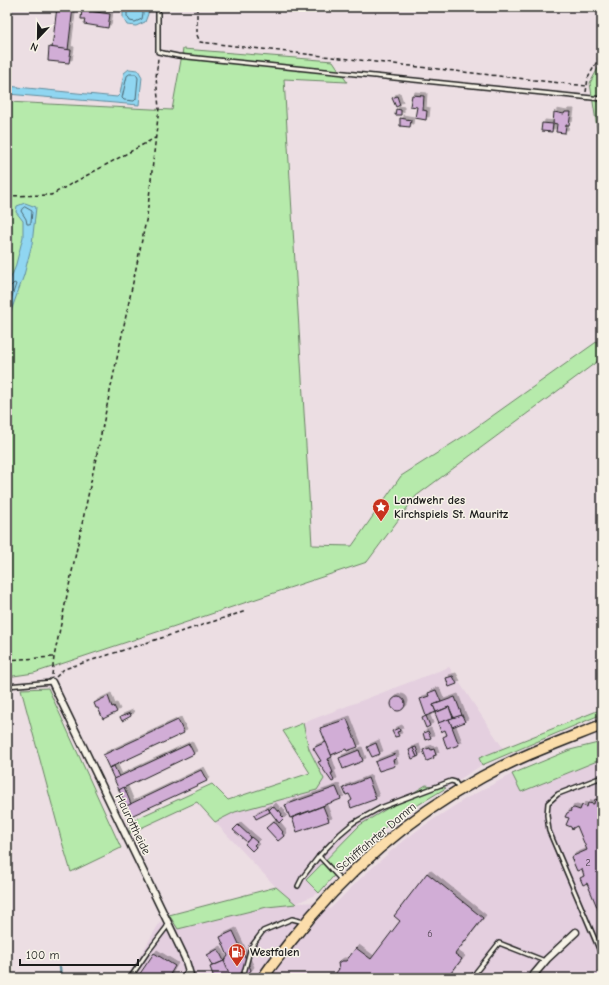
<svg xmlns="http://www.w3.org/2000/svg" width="609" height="985" viewBox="0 0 609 985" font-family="'Comic Neue',sans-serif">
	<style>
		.built { fill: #e4cfdf }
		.green { fill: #b6eaab; stroke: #698364 }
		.water { fill: #90d6f1; stroke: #628c9c }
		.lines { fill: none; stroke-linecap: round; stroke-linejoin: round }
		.shore { stroke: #4a6671; stroke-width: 1 }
		.stream { stroke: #628c9c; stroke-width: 2.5 }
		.building { fill: #d1add6; stroke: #1c1c1c; filter: url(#shadow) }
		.service-casing { stroke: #1c1c1c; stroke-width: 6 }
		.minor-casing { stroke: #1c1c1c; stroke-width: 9 }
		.primary-casing { stroke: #1c1c1c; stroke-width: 13 }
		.path { stroke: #1c1c1c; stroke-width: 1.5; stroke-dasharray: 4 3; stroke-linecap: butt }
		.service { stroke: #f7f3e8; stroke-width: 3 }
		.minor { stroke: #f7f3e8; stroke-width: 6 }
		.primary { stroke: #fbddab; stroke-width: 10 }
		.labels { text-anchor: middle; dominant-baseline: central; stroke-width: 3; stroke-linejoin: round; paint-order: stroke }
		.number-label { font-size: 10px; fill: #49404a }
		.poi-label { font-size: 12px; font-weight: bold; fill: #1c1c1c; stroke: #f7f3e8; text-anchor: start }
		.street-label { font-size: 12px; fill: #1c1c1c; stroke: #f7f3e8 }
	</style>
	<defs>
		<filter id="shadow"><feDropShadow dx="3" dy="-3" stdDeviation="0" flood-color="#0004"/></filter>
	</defs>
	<rect width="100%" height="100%" fill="#ecdee3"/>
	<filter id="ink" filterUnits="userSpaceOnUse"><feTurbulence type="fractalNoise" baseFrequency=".025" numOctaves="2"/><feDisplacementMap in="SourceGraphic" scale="8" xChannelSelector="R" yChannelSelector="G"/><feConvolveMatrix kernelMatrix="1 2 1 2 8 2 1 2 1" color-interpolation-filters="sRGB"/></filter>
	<g filter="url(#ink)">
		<path class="built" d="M449,667L503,748L479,758L482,765L446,788L426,785L306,880L319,893L297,903L321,902L330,909L361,878L391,851L419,829L465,799L512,774L521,792L602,759V978H127L160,922L178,929L267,907L295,904L276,887L215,822L235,812L324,779L309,749L303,723Z"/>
		<g class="green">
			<path d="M183,49L333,61L347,82L284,79L312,545L352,546L401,476L464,436L602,338V358L416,496L367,562L34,673L7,677V102L172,110Z"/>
			<path d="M602,61V176L600,147L590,83Z"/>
			<path d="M48,688L121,848L71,872L62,842L21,689Z"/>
			<path d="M602,709V714L482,765L479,758Z"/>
			<path d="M303,723L309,749L324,779L317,790L235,812L215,822L197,802L130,833L129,822L212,784L228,800L310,773L283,731Z"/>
			<path d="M602,742V759L521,792L512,774L570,750Z"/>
			<path d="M426,785L446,788C421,803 397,817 374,836C354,852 336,873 319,893L306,880L360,825Z"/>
			<path d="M276,887L296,904L267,907L178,929L169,915Z"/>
		</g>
		<g class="water">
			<path d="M123,7H148V14L145,22L136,26L127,25L123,18Z"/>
			<path d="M129,69L138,70L142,77L139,105L7,94V86L117,97L120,94L124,73Z"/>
			<path d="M25,203L36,207L32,244L24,275L7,322V287L15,268L23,237V221L16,212L17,206Z"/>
		</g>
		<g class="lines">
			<g class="shore">
				<path d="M127,7V16L130,21L135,22L142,19L144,7"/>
				<path d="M130,74H136L138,78L136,99L134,101L124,100L122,98L127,76Z"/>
				<path d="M25,207L32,211L31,223L29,224H27L26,219L21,211L22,209Z"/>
				<path d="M7,287L11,286L14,283L16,284L7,312"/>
			</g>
			<path class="stream" d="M60,967L61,978"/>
		</g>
		<g class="building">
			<path d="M57,7H73L68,50L52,48Z"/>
			<path d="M92,7H100V12L92,11Z"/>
			<path d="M82,10L110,14L108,28L84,24L85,19H81Z"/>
			<path d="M49,47L71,50L69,63L48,61Z"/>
			<path d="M412,95L424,96L423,110L427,111L426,120L415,118L417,107L410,106Z"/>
			<path d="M397,96L400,105L396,107L392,98Z"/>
			<path d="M396,109L401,110V115H395Z"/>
			<path d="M554,112L564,114L565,112H571L569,125H566L565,133L556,132L557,124L553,123Z"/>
			<path d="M400,118L411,120L410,127L400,126Z"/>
			<path d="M542,123L553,124L552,132L541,131Z"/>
			<path d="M453,676L457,684L449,687L446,678Z"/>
			<path d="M436,690L441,702L433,705L436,712L426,716L420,699L429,696L428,693Z"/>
			<path d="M108,696L112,707L114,706L117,712L103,719L98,708H96L94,703Z"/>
			<path d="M455,697L462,715L454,718L449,707L436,712L433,705Z"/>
			<circle cx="398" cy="704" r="7"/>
			<path d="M449,707L453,718L439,723L435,713Z"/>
			<path d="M130,713L131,716L122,721L120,717Z"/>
			<path d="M462,715L465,722L452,727L449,719Z"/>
			<path d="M426,716L430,726L426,728L422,718Z"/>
			<path d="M347,719L358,747L347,751L346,749L331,755L320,728Z"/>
			<path d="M449,719L459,745L447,749L443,737L447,735L445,730L441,732L438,723Z"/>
			<path d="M178,720L184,733L109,768L103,755Z"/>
			<path d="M399,728L400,731L397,732L399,736L395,737L392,731Z"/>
			<path d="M428,731L431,738L425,740L423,733Z"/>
			<path d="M326,742L332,757L328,759L333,773H331L334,781L332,782L318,762L321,761L313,748Z"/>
			<path d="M376,743L380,754L372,757L367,747Z"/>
			<path d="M189,744L194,754L119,790L114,779Z"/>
			<path d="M416,747L419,756L417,757L413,748Z"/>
			<path d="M413,748L417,757L412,759L409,750Z"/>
			<path d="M430,748L431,750L434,749L436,755L433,756L434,758L427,761L423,750Z"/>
			<path d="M359,750L363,761L343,769L339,758Z"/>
			<path d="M395,754L396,759L393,760L395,766L379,771L375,762Z"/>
			<path d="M114,766L119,777L114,779L109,768Z"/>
			<path d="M201,770L207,781L131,816L126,806Z"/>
			<path d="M368,778L376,799L351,808L349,802L352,800L349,794L346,795L343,788Z"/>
			<path d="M124,787L131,804L126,806L119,790Z"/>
			<path d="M336,787L341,799L290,818L285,805Z"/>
			<path d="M602,797V919L587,883L583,885L580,878L584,876L582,869L577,871L571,857L587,850L577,826L573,828L572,830L571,827L566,825L569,818L565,817L567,813L571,811L570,809L574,808L580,810L582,805L587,807L588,803L594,804L595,799L600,801Z"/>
			<path d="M273,806L278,812L279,810L282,814L281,815L284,818L279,823L269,810Z"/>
			<path d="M323,806L329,821L297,832L292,818Z"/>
			<path d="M268,808L270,812L256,819L254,815Z"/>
			<path d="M274,821L283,832L282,833L284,836L278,841L266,828Z"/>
			<path d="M238,825L251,837L247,842L233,830Z"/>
			<path d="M251,837L257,842L254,845L256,847L252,851L245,844Z"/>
			<path d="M427,873L483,918L455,954L462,959L447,978H332L339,969L338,963L341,961H346L356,948L371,959L400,921L394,916Z"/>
			<path d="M233,931L251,970L245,978H228L222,964L228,956L220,937Z"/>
			<path d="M218,949L224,961L212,966L207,955Z"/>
			<path d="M154,953L175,966L168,978H137Z"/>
			<path d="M224,961L231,978H214L210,967Z"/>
		</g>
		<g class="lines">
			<g class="service-casing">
				<g id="service">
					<path d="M158,7V52L178,56L602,99"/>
					<path d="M7,686L52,682"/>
					<path d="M602,777L558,794L548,803L547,815L549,831L602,956"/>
					<path d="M319,856L342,881"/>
					<path d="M298,886L302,878L319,856L340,834L353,823L380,808L451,781L455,782L459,788"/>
					<path d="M130,978L147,953L169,924"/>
					<path d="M182,978L188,970"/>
					<path d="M240,978L244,973L251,947L263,931L292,919L304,922"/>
					<path d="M473,978L476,972L499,943L545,961"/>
				</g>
			</g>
			<g class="minor-casing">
				<g id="minor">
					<path d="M52,682L185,958L191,978"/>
					<path d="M531,978L547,959L576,932"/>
				</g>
			</g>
			<g class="primary-casing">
				<path id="primary" d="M263,978C271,965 281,954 290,942C343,874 407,818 482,777C520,756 562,741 602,725"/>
			</g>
			<g class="path">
				<path d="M197,7V35L200,42L587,86"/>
				<path d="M586,92L588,78L602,52"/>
				<path d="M7,196L51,195L155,138"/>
				<path d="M7,660L54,657"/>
				<path d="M52,675L54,657L147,216L159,108L156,78L158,58"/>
				<path d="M56,677L64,669L246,611"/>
			</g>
			<use href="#service" class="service"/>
			<use href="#minor" class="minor"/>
			<use href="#primary" class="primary"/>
		</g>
	</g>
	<defs>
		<g id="sight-pin" transform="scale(0.9)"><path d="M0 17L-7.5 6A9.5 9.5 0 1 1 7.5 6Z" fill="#c8321e" stroke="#f7f3e8"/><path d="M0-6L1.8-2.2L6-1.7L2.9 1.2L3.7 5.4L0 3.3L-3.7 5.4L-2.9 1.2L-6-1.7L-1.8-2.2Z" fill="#fff"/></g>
		<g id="fuel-pin" transform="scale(0.9)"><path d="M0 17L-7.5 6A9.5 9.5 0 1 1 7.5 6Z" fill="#c8321e" stroke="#f7f3e8"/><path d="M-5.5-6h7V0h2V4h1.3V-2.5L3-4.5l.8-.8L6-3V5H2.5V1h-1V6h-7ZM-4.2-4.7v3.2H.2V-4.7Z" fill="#fff"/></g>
	</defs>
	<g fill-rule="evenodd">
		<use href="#sight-pin" x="381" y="507"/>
		<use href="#fuel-pin" x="237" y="952"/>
	</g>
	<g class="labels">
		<g class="number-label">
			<text x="588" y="863">2</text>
			<text x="430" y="934">6</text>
		</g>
		<g class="poi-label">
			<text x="394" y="500">Landwehr des<tspan x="394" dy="14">Kirchspiels St. Mauritz</tspan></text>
			<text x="250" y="952">Westfalen</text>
		</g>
		<g class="street-label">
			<text transform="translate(133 824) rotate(64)">Haurottheide</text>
			<text transform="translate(376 837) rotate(-40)">Schifffahrter Damm</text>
		</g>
	</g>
	<rect width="609" height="985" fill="none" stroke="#f7f3e8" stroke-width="24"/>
	<rect x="12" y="12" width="585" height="961" fill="none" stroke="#1c1c1c" stroke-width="1.5" filter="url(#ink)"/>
	<g transform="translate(38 38) rotate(202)" stroke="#f7f3e8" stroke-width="3" paint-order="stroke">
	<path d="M0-3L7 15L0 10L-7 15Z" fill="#1c1c1c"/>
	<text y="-6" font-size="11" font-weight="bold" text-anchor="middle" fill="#1c1c1c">N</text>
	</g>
	<path d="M20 959v6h118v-6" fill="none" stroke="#1c1c1c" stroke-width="2"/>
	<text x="26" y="959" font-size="12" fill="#1c1c1c" stroke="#f7f3e8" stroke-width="3" paint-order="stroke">100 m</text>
</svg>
